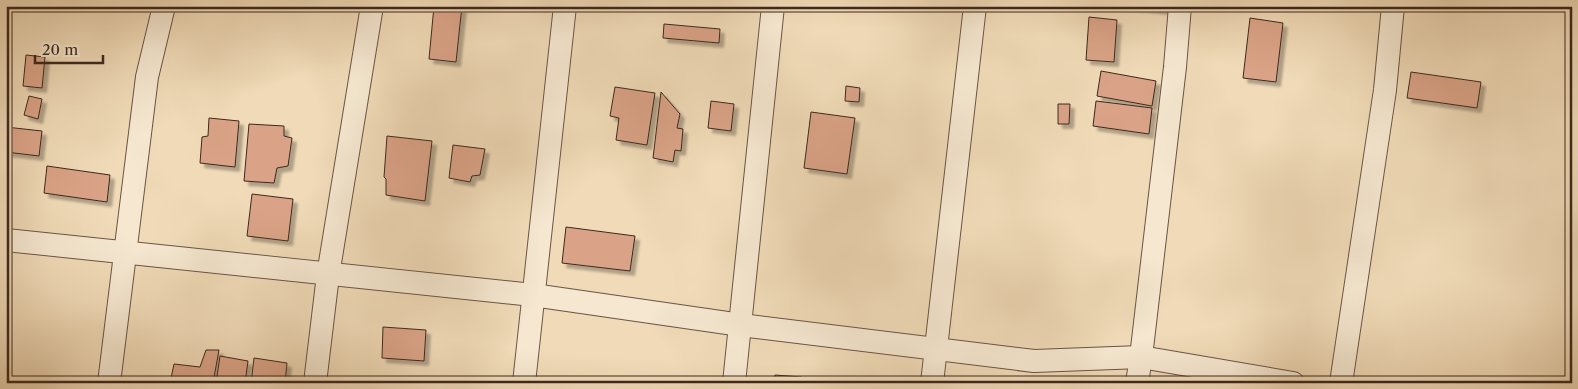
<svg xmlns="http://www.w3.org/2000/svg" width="1578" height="389" viewBox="0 0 1578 389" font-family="'Libre Caslon Text',serif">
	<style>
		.building { fill: #daa387; stroke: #3d281f; filter: url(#shadow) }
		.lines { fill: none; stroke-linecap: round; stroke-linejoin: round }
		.street-casing { stroke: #6a5445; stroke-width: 24 }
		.street { stroke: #f5e7d0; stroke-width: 22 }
	</style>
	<defs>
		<filter id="shadow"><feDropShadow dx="4.5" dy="4.5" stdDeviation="1" flood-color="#0004"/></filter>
	</defs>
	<rect width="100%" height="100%" fill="#f0dab7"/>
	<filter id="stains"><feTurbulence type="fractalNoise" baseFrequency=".004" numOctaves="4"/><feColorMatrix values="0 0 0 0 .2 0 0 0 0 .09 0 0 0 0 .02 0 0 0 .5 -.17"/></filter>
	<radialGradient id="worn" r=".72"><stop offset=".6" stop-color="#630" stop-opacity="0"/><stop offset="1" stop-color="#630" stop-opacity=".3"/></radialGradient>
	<g class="building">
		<path d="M434,6H462L456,62L429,59Z"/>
		<path d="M1124,6H1177L1176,11Z"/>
		<path d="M1089,17L1117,20L1114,62L1086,60Z"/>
		<path d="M1250,18L1283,23L1276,82L1243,78Z"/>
		<path d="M664,24L720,29L719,43L663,38Z"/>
		<path d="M26,55L45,57L42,88L23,86Z"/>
		<path d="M1101,71L1156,81L1152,106L1097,96Z"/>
		<path d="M1411,72L1481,82L1477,108L1407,98Z"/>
		<path d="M846,86L860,88L859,102L845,101Z"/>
		<path d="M615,87L655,93L647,145L616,140L619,118L610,116Z"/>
		<path d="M661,92L680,114L677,128L683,129L681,151L675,150L673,162L653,158Z"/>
		<path d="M29,96L42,99L38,119L24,115Z"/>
		<path d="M711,101L734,104L731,131L708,128Z"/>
		<path d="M1096,101L1152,108L1149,134L1093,126Z"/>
		<path d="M1058,104H1070L1069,124H1058Z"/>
		<path d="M811,112L855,118L847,174L804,168Z"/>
		<path d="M209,118L239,121L235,167L200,163L202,137L208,136Z"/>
		<path d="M249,124L284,126V136L292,138L288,166L277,168L274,183L244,181Z"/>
		<path d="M6,127L42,131L39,156L6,152Z"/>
		<path d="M387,136L432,141L425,201L386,195V179L384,177Z"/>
		<path d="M453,145L485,149L480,175L472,176L470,182L449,178Z"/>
		<path d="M47,166L110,175L107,202L44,193Z"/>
		<path d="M252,194L293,199L288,241L247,236Z"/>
		<path d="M566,227L635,236L630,271L562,263Z"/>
		<path d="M383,327L426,330L424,361L382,358Z"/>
		<path d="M206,350H219L213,383H170L174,364L200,367Z"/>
		<path d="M220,356L248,361L245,383H216Z"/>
		<path d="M254,358L287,363L285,383H251Z"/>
		<path d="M775,375L802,377L801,383H755L756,379L774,381Z"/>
		<path d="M351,379L374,383H350Z"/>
	</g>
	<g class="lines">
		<g class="street-casing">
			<g id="street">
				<path d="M6,240L533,295L741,325L1034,361L1141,357L1293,383"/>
				<path d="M109,383L147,77L164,6"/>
				<path d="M315,383L328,275L372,6"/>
				<path d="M524,383L565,6"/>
				<path d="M734,383L773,6"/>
				<path d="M932,383L975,6"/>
				<path d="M1137,383L1141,357L1175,67L1180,6"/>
				<path d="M1341,383L1385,90L1393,6"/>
			</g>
		</g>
		<use href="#street" class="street"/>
	</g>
	<rect width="1578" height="389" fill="none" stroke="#f0dab7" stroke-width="25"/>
	<rect x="8" y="8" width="1563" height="374" fill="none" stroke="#3d281f" stroke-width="2.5"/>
	<rect x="12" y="12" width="1553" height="364" fill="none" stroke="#3d281f"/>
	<path d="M35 55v8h68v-8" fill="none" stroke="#3d281f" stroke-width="2.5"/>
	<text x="42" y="55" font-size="15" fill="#3d281f" stroke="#f5e7d0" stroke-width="4" paint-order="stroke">20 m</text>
	<rect width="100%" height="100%" filter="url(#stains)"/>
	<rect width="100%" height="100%" fill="url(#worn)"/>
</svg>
